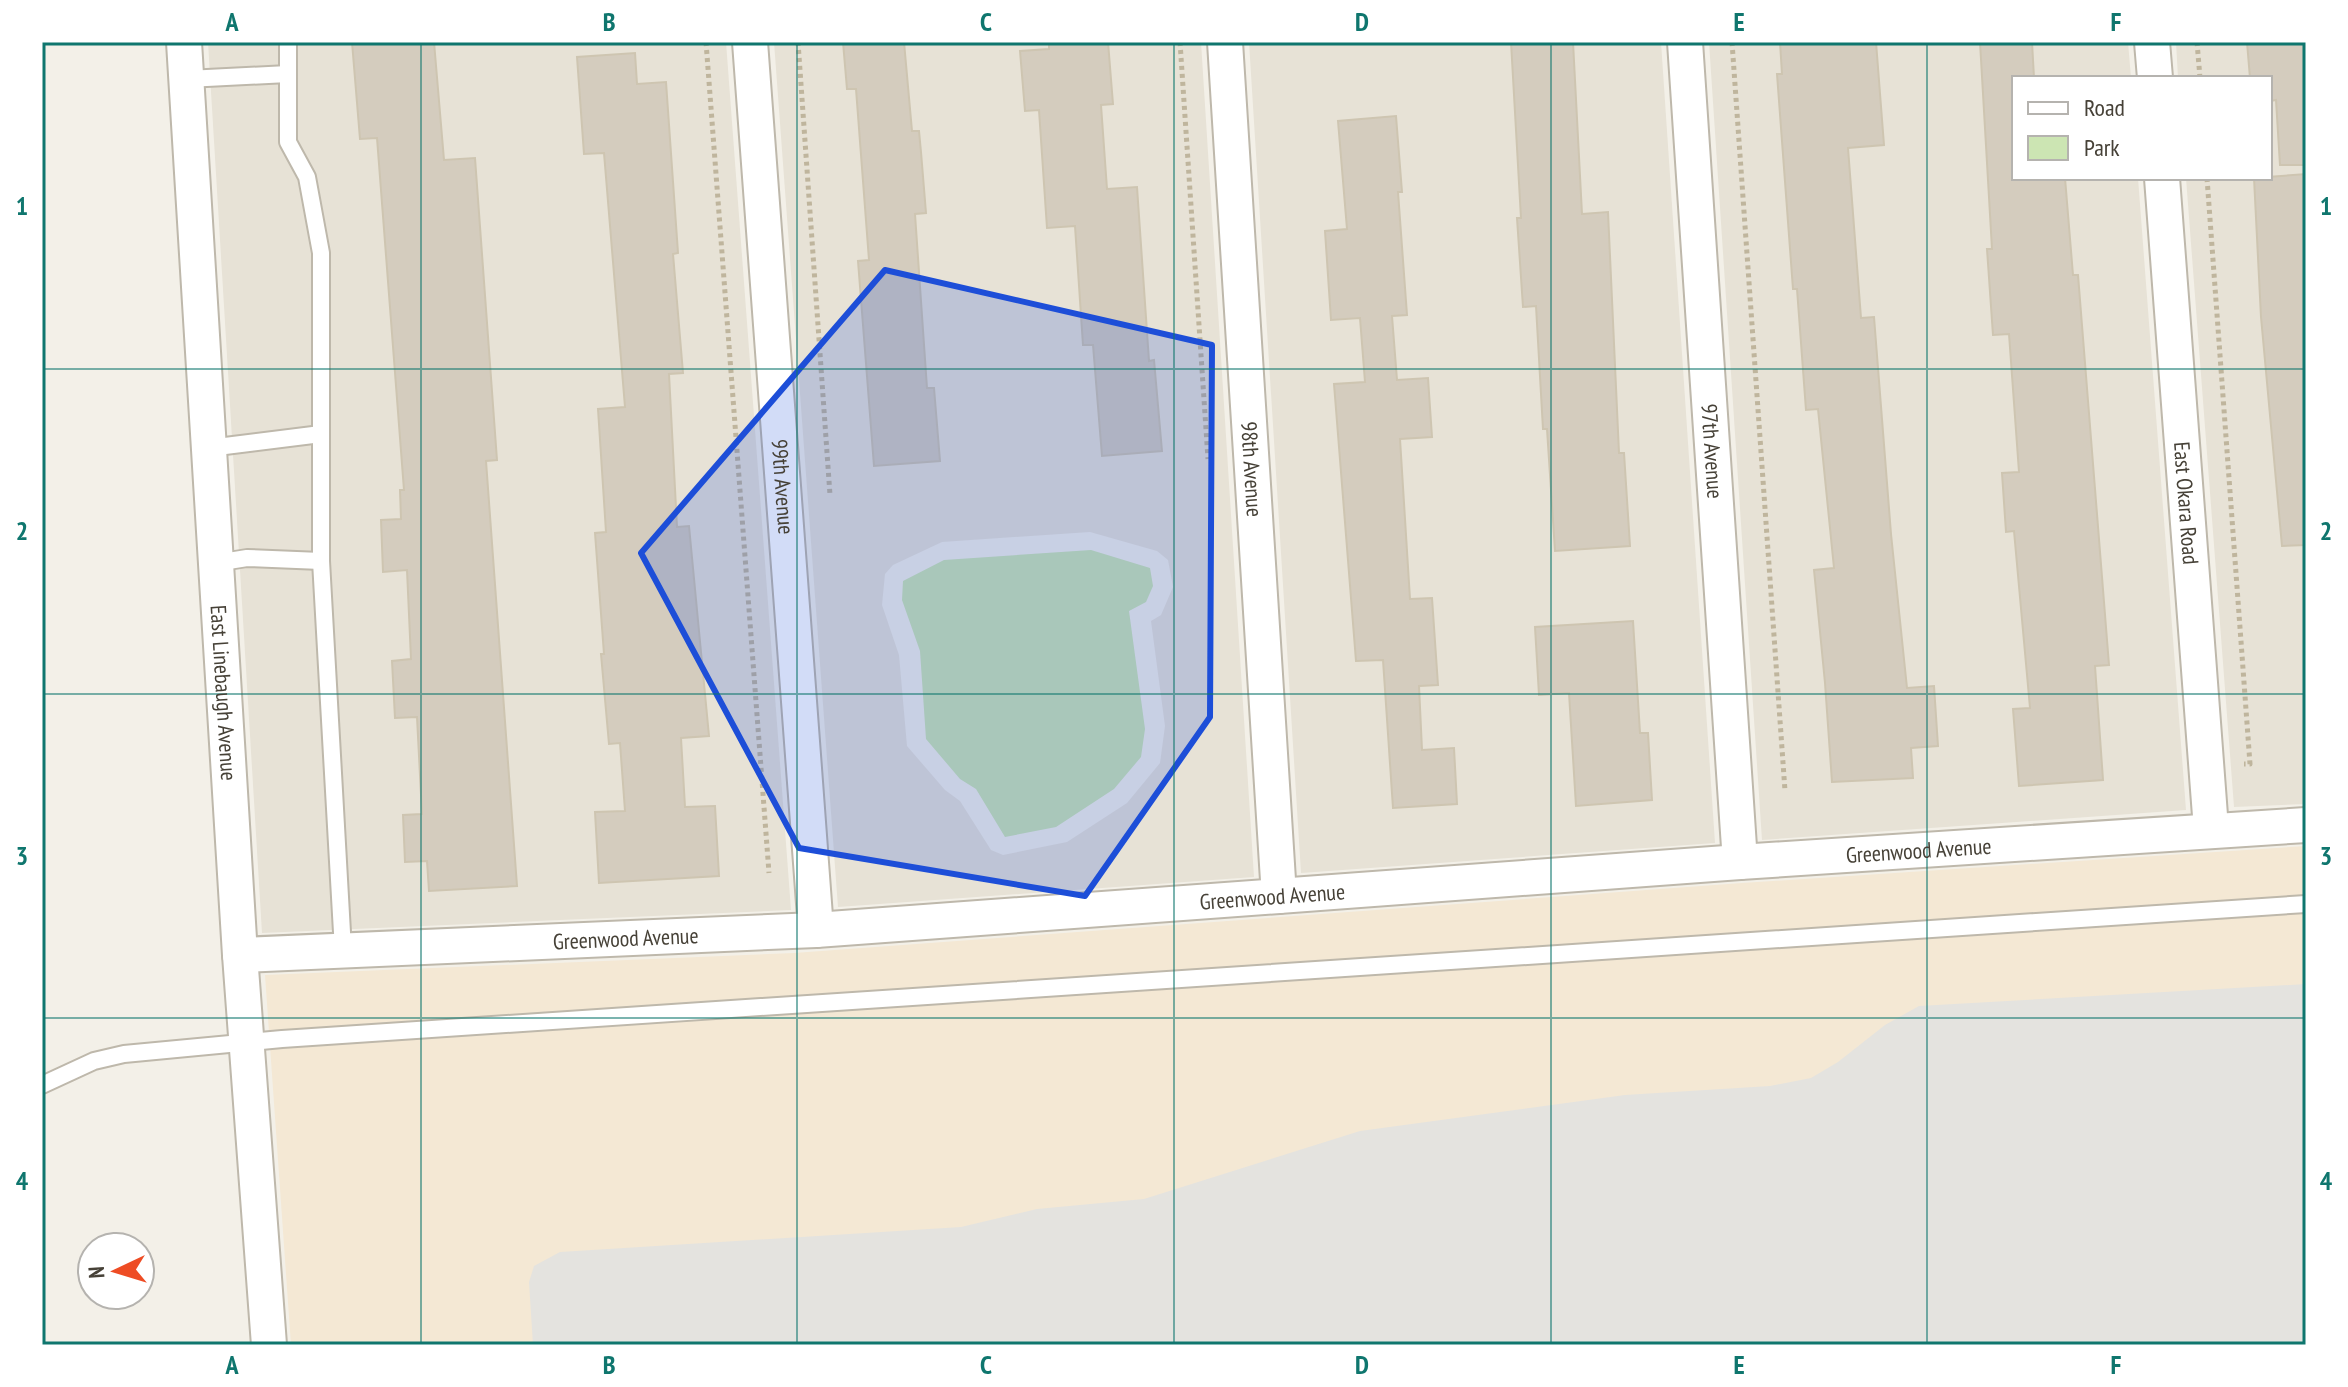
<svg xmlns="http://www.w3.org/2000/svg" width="2348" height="1387" viewBox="0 0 2348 1387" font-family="'PT Sans Narrow',sans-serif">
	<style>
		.residential { fill: #e7e2d6; fill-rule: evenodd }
		.commercial { fill: #f4e8d4 }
		.green { fill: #cce5b3 }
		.parking { fill: #e4e3df }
		.building { fill: #d4ccbe; stroke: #cec5b1; stroke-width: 2 }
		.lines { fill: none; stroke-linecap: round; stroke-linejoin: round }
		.lane-casing { stroke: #beb8ab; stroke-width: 20 }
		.street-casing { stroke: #beb8ab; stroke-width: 38 }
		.path { stroke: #bfb59d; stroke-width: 5; stroke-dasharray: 4 4; stroke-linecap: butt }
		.lane { stroke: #fff; stroke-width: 16 }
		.street { stroke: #fff; stroke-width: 34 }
		.marked { fill: #1d4ed8; fill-opacity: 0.2; stroke: #1d4ed8; stroke-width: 6; stroke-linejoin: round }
		.grid { fill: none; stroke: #0f766e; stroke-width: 2; stroke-opacity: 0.55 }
		.labels { text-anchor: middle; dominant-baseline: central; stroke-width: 6; stroke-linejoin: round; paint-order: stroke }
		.street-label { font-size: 22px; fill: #464137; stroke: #fff }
		.neatline { fill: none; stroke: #0f766e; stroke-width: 3 }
		.grid-label { font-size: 26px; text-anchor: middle; font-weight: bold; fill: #0f766e }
	</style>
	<rect width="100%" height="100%" fill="#f3f0e8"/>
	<g class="residential">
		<path d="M208,42H726L791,910L262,933Z"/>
		<path d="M774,42H1201L1254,877L838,907ZM1090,532L1157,551L1168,560L1173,587L1161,615L1151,621L1165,726L1160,763L1127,803L1067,842L1003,855L991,850L960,801L945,790L907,746L899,655L882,605L885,574L893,565L942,542Z"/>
		<path d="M1249,42H1661L1715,843L1301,873Z"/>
		<path d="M1709,42H2128L2131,78H2014V178H2138L2186,810L1762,840Z"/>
		<path d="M2176,42H2306V804L2234,807L2186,178H2270V78H2178Z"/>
	</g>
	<path class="commercial" d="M2306,846V1345H291L265,975L794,953L1742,883Z"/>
	<path class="green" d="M1091,550L1150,568L1153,586L1146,602L1129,611L1145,729L1141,757L1114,789L1056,827L1005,837L976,789L960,779L926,739L920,651L902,600L903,581L944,560Z"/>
	<path class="parking" d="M2306,984V1345H533L529,1282L534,1266L560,1252L961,1227L1037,1209L1144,1199L1360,1131L1625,1095L1770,1086L1811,1078L1838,1062L1885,1025L1919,1006Z"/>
	<g class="building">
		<path d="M352,42H434L444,160L475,158L497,460L486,461L517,886L429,891L427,861L405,862L403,815L422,814L417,717L395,718L392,661L411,659L407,570L383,572L381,520L401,519L400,490H404L377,138L360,139Z"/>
		<path d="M843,42H904L912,131H919L921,152L926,213L915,214L927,388H934L940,461L874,466L858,261L869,260L856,89H847Z"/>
		<path d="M1049,42H1108L1113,104L1101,105L1107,189L1137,187L1149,361L1154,360L1162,451L1102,456L1093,345H1083L1075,226L1047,228L1039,110L1025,111L1020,51L1049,49Z"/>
		<path d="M1511,42H1573L1582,214L1608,212L1619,453H1624L1630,546L1555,551L1547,429H1543L1536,306L1523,307L1517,218H1521Z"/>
		<path d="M1780,42H1876L1884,145L1848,148L1861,318L1874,317L1891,534L1907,688L1934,686L1938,746L1911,748L1913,778L1832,782L1825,683L1814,570L1834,568L1818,409L1806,410L1797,289H1793L1777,74H1782Z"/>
		<path d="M1980,42H2032L2034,78H2014V178H2065L2073,275H2078L2109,665L2095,666L2103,780L2019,786L2013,709L2030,708L2014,531L2006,532L2002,473L2019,472L2009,334L1993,335L1987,249H1992Z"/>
		<path d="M2247,42H2306V165H2280L2276,100L2270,101V78H2250Z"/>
		<path d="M635,53L637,84L666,82L678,253L673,254L683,373L669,374L677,527L689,526L709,736L681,738L685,807L715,806L719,876L599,883L595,812L625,811L620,743L609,744L601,654H604L595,533L606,532L598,409L625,407L604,153L584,154L577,57Z"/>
		<path d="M1396,116L1402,192H1398L1407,315L1392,316L1397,380L1428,378L1432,437L1400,439L1410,599L1432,598L1438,685L1419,686L1422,750L1454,748L1457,804L1393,808L1383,660L1356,661L1334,384L1365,382L1360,318L1331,320L1325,231L1347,229L1338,121Z"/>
		<path d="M2306,174V545L2282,546L2261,317L2254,178Z"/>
		<path d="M1633,621L1640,733H1648L1652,800L1576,806L1569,693L1539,695L1535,627Z"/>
	</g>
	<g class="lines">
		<g class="lane-casing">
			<g id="lane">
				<path d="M288,42V142L307,177L321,253V561L343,950"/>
				<path d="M187,79L288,74"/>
				<path d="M209,448L321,434"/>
				<path d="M216,563L247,558L321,561"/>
				<path d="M42,1085L94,1061L124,1054L282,1039L2306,904"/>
			</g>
		</g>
		<g class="street-casing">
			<g id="street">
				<path id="s1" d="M184,42L240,955L269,1345"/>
				<path id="s2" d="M750,42L816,930"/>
				<path id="s3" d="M1225,42L1279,896"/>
				<path id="s4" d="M1685,42L1740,862"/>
				<path d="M2152,42L2155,78"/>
				<path id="s5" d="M2162,178L2211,829"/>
				<path id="s6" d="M240,955L816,930L1740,862L2306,825"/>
			</g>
		</g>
		<g class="path">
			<path d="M706,42L769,873"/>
			<path d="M798,42L830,495"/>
			<path d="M1180,42L1208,459"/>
			<path d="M1732,42L1785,791"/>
			<path d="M2197,42L2200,78"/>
			<path d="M2207,178L2250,764H2244"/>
		</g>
		<use href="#lane" class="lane"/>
		<use href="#street" class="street"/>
	</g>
	<path class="marked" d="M885,270L1212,345L1210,717L1085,896L799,848L641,553Z"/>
	<path class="grid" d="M421,42V1345M797,42V1345M1174,42V1345M1551,42V1345M1927,42V1345M42,369H2306M42,694H2306M42,1018H2306"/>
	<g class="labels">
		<g class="street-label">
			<text stroke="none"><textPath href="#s4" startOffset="410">97th Avenue</textPath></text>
			<text stroke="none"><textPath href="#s3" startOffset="428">98th Avenue</textPath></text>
			<text stroke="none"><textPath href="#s2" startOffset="446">99th Avenue</textPath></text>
			<text stroke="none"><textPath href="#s5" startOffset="326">East Okara Road</textPath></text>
			<text stroke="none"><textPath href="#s1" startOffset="652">East Linebaugh Avenue</textPath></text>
			<text stroke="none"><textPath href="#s6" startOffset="1682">Greenwood Avenue</textPath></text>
			<text stroke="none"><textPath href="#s6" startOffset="1034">Greenwood Avenue</textPath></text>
			<text stroke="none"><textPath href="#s6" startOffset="386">Greenwood Avenue</textPath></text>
		</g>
	</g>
	<rect width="2348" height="1387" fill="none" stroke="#ffffff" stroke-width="88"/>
	<rect x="2012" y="76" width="260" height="104" fill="#ffffff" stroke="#b5b3af" stroke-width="2"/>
	<rect x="2028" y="102" width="40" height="12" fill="#ffffff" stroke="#b5b3af" stroke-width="2"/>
	<text x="2084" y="116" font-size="24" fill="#464137">Road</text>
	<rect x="2028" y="136" width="40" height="24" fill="#cce5b3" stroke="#b5b3af" stroke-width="2"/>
	<text x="2084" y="156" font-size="24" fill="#464137">Park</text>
	<g transform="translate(116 1271) rotate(266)"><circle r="38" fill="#ffffff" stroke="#b5b3af" stroke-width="2"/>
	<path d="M0-6L14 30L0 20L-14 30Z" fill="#ee4c24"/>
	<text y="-12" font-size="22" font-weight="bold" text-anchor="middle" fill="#464137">N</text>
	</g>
	<rect x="44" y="44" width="2260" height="1299" class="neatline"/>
	<g class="grid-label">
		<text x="232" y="31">A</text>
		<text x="609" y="31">B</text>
		<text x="986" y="31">C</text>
		<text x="1362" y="31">D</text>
		<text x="1739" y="31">E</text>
		<text x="2116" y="31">F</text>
		<text x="22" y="215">1</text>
		<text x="2326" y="215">1</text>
		<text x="22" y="540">2</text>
		<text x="2326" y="540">2</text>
		<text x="22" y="865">3</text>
		<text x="2326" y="865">3</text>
		<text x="22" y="1190">4</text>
		<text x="2326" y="1190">4</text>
		<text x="232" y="1374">A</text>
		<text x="609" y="1374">B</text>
		<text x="986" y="1374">C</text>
		<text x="1362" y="1374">D</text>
		<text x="1739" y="1374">E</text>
		<text x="2116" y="1374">F</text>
	</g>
</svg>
